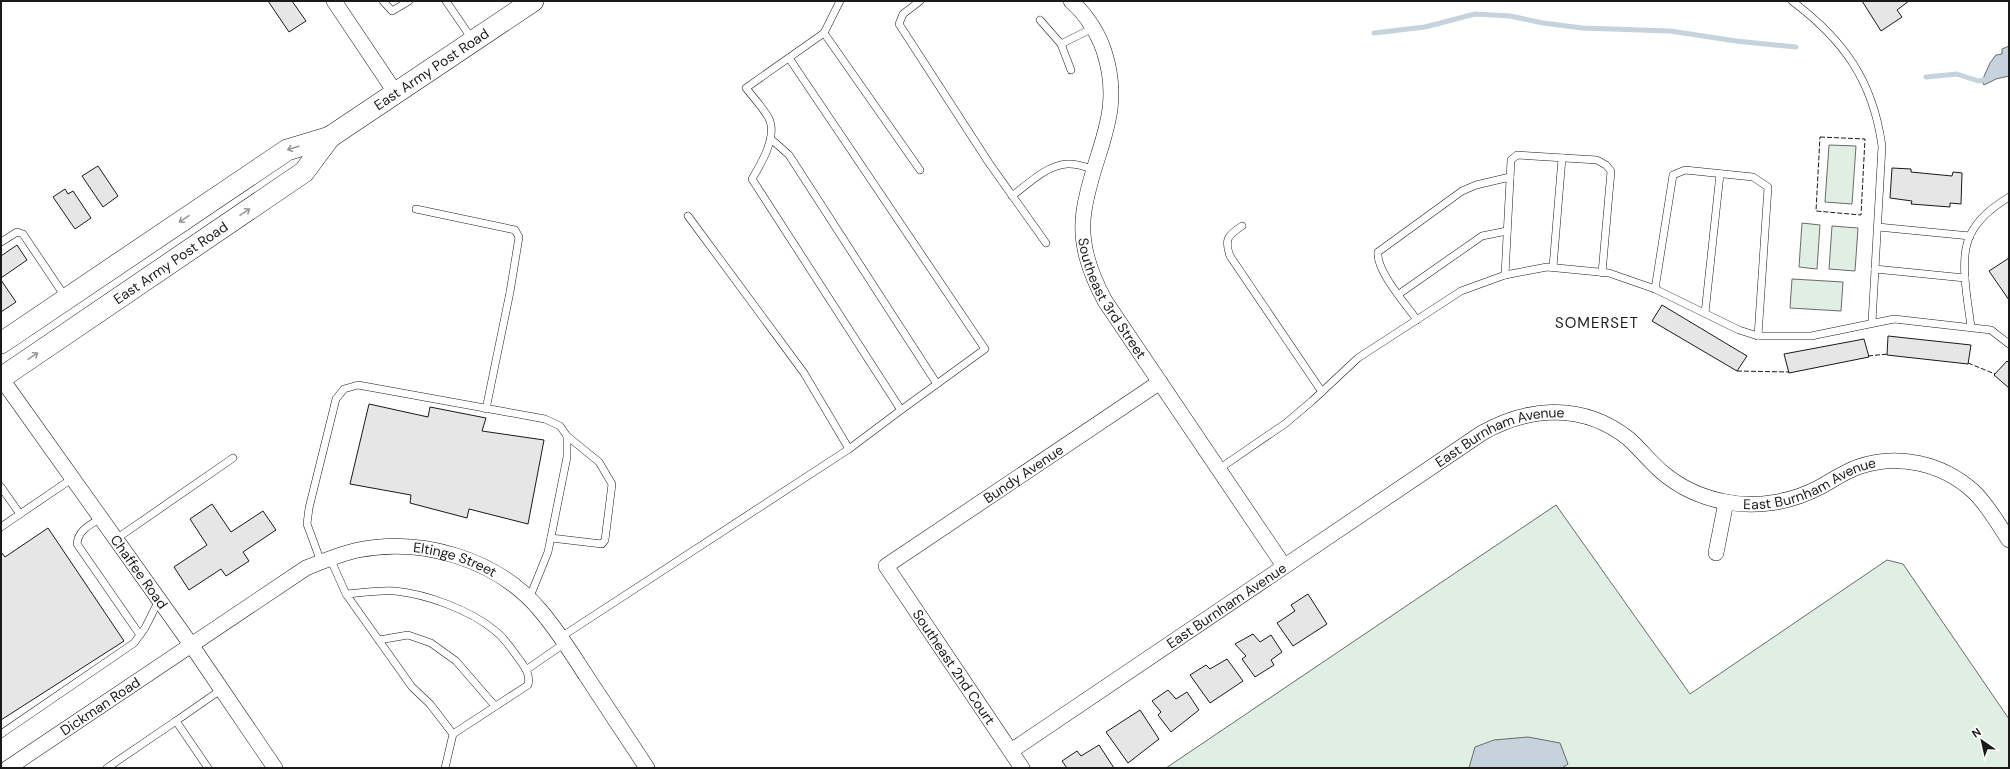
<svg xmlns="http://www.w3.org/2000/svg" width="2010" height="769" viewBox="0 0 2010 769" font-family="'DM Sans',sans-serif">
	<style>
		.green { fill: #e0efe3; stroke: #6a6a6a }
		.water { fill: #c6d2dc; stroke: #6a6a6a }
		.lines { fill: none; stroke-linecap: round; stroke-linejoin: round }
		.stream { stroke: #c6d2dc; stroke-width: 5 }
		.building { fill: #e6e6e6; stroke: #1a1a1a }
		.lane-casing { stroke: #1a1a1a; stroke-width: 8 }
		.street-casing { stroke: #1a1a1a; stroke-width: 16 }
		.secondary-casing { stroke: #1a1a1a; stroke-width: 22 }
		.lane { stroke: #fff; stroke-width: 7 }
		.street { stroke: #fff; stroke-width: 15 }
		.secondary { stroke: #fff; stroke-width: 21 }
		.fence { stroke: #1a1a1a; stroke-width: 1; stroke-dasharray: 5 2; stroke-linecap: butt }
		.oneway { stroke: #989898 }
		.labels { text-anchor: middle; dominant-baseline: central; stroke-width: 3; stroke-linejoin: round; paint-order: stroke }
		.street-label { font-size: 14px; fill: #1a1a1a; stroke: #fff }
		.neighbourhood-label { font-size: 15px; letter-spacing: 1px; fill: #1a1a1a; stroke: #fff }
	</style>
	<rect width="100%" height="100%" fill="#fff"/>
	<g class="green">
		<path d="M1829,145L1856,146L1852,204L1825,202Z"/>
		<path d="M1802,223L1820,225L1817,269L1799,267Z"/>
		<path d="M1832,226L1858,228L1855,271L1829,269Z"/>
		<path d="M1792,279L1843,282L1841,311L1790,308Z"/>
		<path d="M1556,505L1690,694L1887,560L1903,564L2009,719V768H1166Z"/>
	</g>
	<g class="water">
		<path d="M2009,46V76L1996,79L1984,85L1982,81L1990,63L1996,55L2002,54V49Z"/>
		<path d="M1528,737L1560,743L1568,764L1562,768H1469L1475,747L1494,740Z"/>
	</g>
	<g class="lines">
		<g class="stream">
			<path d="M1374,33L1425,27L1475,14L1510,16L1543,23L1582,28L1670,31L1736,41L1796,47"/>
			<path d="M1926,77L1957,74L1978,81L1988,79"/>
		</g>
	</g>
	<g class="building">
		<path d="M268,1H292L306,21L289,32Z"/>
		<path d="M1862,1H1909L1897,10L1902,17L1881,31Z"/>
		<path d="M98,166L118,196L103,207L82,176Z"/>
		<path d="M1892,168L1911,169V172L1952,176L1953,172L1962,173L1961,204L1950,203V207L1911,204L1912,201L1890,198Z"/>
		<path d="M65,189L68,194L73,191L91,218L75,229L53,197Z"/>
		<path d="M17,245L27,260L1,278V256Z"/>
		<path d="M2009,258V300L1989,271Z"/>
		<path d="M1,280L16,302L1,312Z"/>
		<path d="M1662,305L1747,356L1737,371L1652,321Z"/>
		<path d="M1888,336L1971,345L1968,364L1887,355Z"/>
		<path d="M1864,339L1869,357L1789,373L1784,354Z"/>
		<path d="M2007,361L2009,363V388L1994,375Z"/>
		<path d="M369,404L428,417L430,407L486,418L482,431L544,440L528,524L469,509L467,518L410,503L411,495L350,484Z"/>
		<path d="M212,504L231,532L263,511L276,530L243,552L249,561L226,576L221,569L189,590L174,567L207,545L190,519Z"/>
		<path d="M48,528L124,641L1,720V552L5,557Z"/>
		<path d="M1308,594L1327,624L1293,646L1277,623L1295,611L1291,605Z"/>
		<path d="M1253,634L1260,642L1271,635L1282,652L1271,660L1274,665L1255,677L1242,659L1246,656L1235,644Z"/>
		<path d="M1227,659L1243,681L1210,703L1190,675L1206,665L1210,669Z"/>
		<path d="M1168,690L1176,699L1187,692L1199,710L1171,732L1158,715L1161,712L1152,701Z"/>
		<path d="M1140,710L1159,739L1128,763L1106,732Z"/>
		<path d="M1099,745L1114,768H1067L1062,761L1077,751L1081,756Z"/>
	</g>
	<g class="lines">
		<g class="lane-casing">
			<g id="lane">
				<path d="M383,1L392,11L409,1"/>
				<path d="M446,1L472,39"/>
				<path d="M920,1L903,14L899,24L989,163L1046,243"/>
				<path d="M1792,1C1844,40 1873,81 1882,146L1872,322"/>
				<path d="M1040,20L1061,44L1093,28"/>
				<path d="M824,33L920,170"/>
				<path d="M1061,44L1071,70"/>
				<path d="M789,58L985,349L901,410"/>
				<path d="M771,139L789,155L937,384"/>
				<path d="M1012,196C1028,184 1047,165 1067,164C1077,163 1086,167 1095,170"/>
				<path d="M416,209L515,230L519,237L510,292L486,409"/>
				<path d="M688,216L804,373L849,449"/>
				<path d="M1242,226C1228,235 1224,239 1230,256L1322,392"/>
				<path d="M1878,227L1970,236"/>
				<path d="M1,242L17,232L23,234L66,298"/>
				<path d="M1553,267L1562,158"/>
				<path d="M1875,269L1965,278"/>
				<path d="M1505,275L1511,160L1517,155L1597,160L1606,165L1611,171L1602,273"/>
				<path d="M1655,289L1673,175L1685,170L1753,177L1768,187L1758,336"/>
				<path d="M1399,294L1482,236L1507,231"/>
				<path d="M1705,313L1720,174"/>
				<path d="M1417,320C1405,303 1376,271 1378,252L1462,191L1476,185L1510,177"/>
				<path d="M1971,327C1968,300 1957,253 1973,230C1982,215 1995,206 2009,197"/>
				<path d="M1219,469L1286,423L1312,401L1358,358L1461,291L1505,275L1547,267L1609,273L1655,289L1739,330L1758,336H1811L1894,319L1991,330L2009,344"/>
				<path d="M1,487L20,514L73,478"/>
				<path d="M101,518C90,525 78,530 77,544L140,635"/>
				<path d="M1,527L20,514"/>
				<path d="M551,538L602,544L605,540L612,484L599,462L567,436"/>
				<path d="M116,539L233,458"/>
				<path d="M330,558L346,594"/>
				<path d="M321,562L307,524L309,508L336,399L344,389L358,385L545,419L560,426L567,436V457L548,552L529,599"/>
				<path d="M561,637L849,449L901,410L752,179C761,164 776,139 770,121C767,112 752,96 746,88L824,33L840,1"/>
				<path d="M379,640L408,635L431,643L456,661L495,706"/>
				<path d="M526,670L565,643"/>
				<path d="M176,721L222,689"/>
				<path d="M1,734L134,643L145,628L159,600"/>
				<path d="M107,768L176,721L208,768"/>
				<path d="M445,768L453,734L528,685C531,673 523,665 516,655C510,647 503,636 494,630C470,610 426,594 395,591C379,590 362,593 346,594L412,687L430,704L453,734"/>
			</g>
		</g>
		<g class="street-casing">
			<g id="street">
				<path d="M334,1L395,92"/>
				<path id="s1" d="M1071,1C1086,14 1098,33 1104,51C1125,115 1093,151 1084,211C1079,243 1090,273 1105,301L1284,566"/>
				<path id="s2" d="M1,378L192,646L275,768"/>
				<path d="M1716,553L1726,502"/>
				<path id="s3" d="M1011,751L1482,433C1530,406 1584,403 1629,439C1641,450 1651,463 1663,473C1681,488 1704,498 1726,502C1758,508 1792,502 1820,487C1833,480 1844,472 1858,467C1897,453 1942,463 1973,491C1988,505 1998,524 2009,540"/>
				<path id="s4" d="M8,768L306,568C323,561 340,554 358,550C422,537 497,559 540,610C558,631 572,654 587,677C607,707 627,738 647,768"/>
				<path id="s5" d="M1022,768L886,566L1160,382"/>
			</g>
		</g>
		<g class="secondary-casing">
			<g id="secondary">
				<path id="s6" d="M1,343L287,150L330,137L533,1"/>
				<path id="s7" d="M1,378L304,172L330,137"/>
			</g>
		</g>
		<use href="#lane" class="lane"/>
		<use href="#street" class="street"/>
		<use href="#secondary" class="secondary"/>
		<g class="fence">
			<path d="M1820,137L1865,139L1861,215L1816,211Z"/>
			<path d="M1868,356L1888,354"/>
			<path d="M1968,363L1995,374"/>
			<path d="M1737,371L1789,372"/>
		</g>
	</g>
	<defs><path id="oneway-shaft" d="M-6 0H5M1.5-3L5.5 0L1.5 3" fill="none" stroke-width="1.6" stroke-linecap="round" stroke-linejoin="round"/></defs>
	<g class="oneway">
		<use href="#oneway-shaft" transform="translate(293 148) rotate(162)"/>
		<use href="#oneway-shaft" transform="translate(245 212) rotate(-34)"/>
		<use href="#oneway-shaft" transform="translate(184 219) rotate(146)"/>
		<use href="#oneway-shaft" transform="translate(33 356) rotate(-34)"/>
	</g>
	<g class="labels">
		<g class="street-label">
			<text stroke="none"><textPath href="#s6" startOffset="512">East Army Post Road</textPath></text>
			<text stroke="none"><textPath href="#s7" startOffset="205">East Army Post Road</textPath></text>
			<text stroke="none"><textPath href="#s1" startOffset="319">Southeast 3rd Street</textPath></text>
			<text stroke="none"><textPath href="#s3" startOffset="584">East Burnham Avenue</textPath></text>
			<text stroke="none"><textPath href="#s5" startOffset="409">Bundy Avenue</textPath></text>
			<text stroke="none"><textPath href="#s3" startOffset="931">East Burnham Avenue</textPath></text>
			<text stroke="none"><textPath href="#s4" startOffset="513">Eltinge Street</textPath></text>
			<text stroke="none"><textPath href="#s2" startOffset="238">Chaffee Road</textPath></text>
			<text stroke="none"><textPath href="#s3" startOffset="260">East Burnham Avenue</textPath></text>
			<text transform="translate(954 667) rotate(56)">Southeast 2nd Court</text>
			<text stroke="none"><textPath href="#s4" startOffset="111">Dickman Road</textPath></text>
		</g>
		<g class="neighbourhood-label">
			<text x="1597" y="323">SOMERSET</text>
		</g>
	</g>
	<rect width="2010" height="769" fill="none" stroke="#1a1a1a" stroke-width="4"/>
	<g transform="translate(1982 741) rotate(326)" stroke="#ffffff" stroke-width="3" paint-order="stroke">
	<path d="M0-3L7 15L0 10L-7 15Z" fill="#1a1a1a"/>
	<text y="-6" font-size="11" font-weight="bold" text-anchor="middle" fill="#1a1a1a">N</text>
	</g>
</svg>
